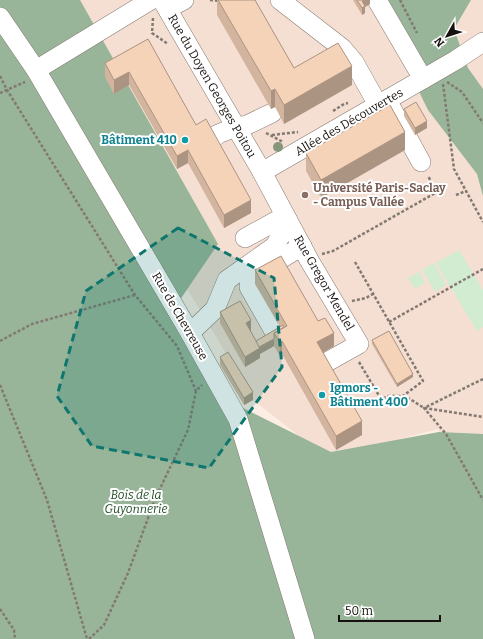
<svg xmlns="http://www.w3.org/2000/svg" width="483" height="639" viewBox="0 0 483 639" font-family="Bitter,serif">
	<style>
		.built { fill: #f4dfd2 }
		.green { fill: #d2ecd2 }
		.forest { fill: #98b599 }
		.lines { fill: none; stroke-linecap: round; stroke-linejoin: round }
		.minor-casing { stroke: #877a72; stroke-width: 20 }
		.path { stroke: #837973; stroke-width: 2.5; stroke-dasharray: 3 2; stroke-linecap: butt }
		.minor { stroke: #fff; stroke-width: 19 }
		.tree { fill: #85967c }
		.wall { fill: #d3b59f }
		.shaded-wall { fill: #ac9482 }
		.building { fill: #f5d3b9; stroke: #ac9482 }
		.marked { fill: #0f766e; fill-opacity: 0.2; stroke: #0f766e; stroke-width: 3; stroke-dasharray: 8 5; stroke-linejoin: round }
		.culture-dot { fill: #0f9aa8; stroke: #fff; stroke-width: 1.5 }
		.education-dot { fill: #8d6e63; stroke: #fff; stroke-width: 1.5 }
		.labels { text-anchor: middle; dominant-baseline: central; stroke-width: 4; stroke-linejoin: round; paint-order: stroke }
		.street-label { font-size: 12px; fill: #16110e; stroke: #fff }
		.culture-label { font-size: 12px; font-weight: bold; fill: #0d838f; stroke: #fff; text-anchor: end }
		.education-label { font-size: 12px; font-weight: bold; fill: #785e54; stroke: #fff; text-anchor: start }
		.park-label { font-size: 12px; font-style: italic; fill: #224e26; stroke: #fff }
	</style>
	<rect width="100%" height="100%" fill="#fdeee5"/>
	<path class="built" d="M7,0H483V507L438,429L327,458L253,400L205,318Z"/>
	<g class="green">
		<path d="M459,250L483,290V327L477,331L436,263Z"/>
		<path d="M434,263L446,285L435,292L422,270Z"/>
		<path d="M419,272L425,283L415,289L408,278Z"/>
	</g>
	<g class="forest">
		<path d="M0,0H80L218,244L169,316L227,400L331,452L439,432L483,434V639H0Z"/>
		<path d="M374,0H471L454,29L468,68L483,89V196L477,174L428,110Z"/>
	</g>
	<g class="lines">
		<g class="minor-casing">
			<g id="minor">
				<path d="M162,0L262,172L309,260L359,344L327,362"/>
				<path d="M165,0L176,4L184,0"/>
				<path d="M280,0L342,48L354,62L378,105"/>
				<path d="M377,0L423,79"/>
				<path d="M0,17L36,70L190,333L238,419L305,639"/>
				<path d="M36,70L151,0"/>
				<path d="M387,100L421,162"/>
				<path d="M210,141L218,134L236,127L247,125L272,113"/>
				<path d="M262,172L456,60L483,42"/>
				<path d="M245,238L285,216"/>
				<path d="M274,331L249,287L250,279L263,270L302,246"/>
				<path d="M190,333L215,309L227,280L275,246L288,221"/>
			</g>
		</g>
		<g class="path">
			<path d="M210,0L220,1"/>
			<path d="M400,0L417,33"/>
			<path d="M153,18L152,33L168,44"/>
			<path d="M0,76L7,90L135,295L177,346L196,391"/>
			<path d="M447,82L462,92L483,123"/>
			<path d="M443,84L454,169L483,222"/>
			<path d="M0,93L25,82"/>
			<path d="M333,111L344,104L348,103"/>
			<path d="M266,133L283,142"/>
			<path d="M272,135L298,132"/>
			<path d="M456,195L466,191"/>
			<path d="M322,254L333,251L437,192L428,176"/>
			<path d="M355,262L423,381L403,396"/>
			<path d="M352,301L366,298L373,294"/>
			<path d="M389,322L483,269"/>
			<path d="M0,341L32,324L135,295"/>
			<path d="M359,362L381,399L389,396H401L410,399L424,408L483,417"/>
			<path d="M483,379L424,408L446,434L483,500"/>
			<path d="M0,385L47,500L87,639"/>
			<path d="M0,609L14,630L15,639"/>
			<path d="M89,639L104,625L128,573L155,499L188,430L196,391L202,385"/>
		</g>
		<use href="#minor" class="minor"/>
	</g>
	<circle class="tree" cx="278" cy="147" r="5"/>
	<g class="wall">
		<path d="M217,0H255L294,68L352,85L284,124L275,107L271,109L217,15Z"/>
		<path d="M353,0H370V4L365,7V13L362,15Z"/>
		<path d="M148,39L196,125L251,213L224,228L188,163L177,169L129,85L114,94L105,77V63Z"/>
		<path d="M404,109L427,128L415,135L404,116Z"/>
		<path d="M405,150L321,198L306,171V153Z"/>
		<path d="M255,270L318,321L334,346L323,352L362,435L336,450L282,354L280,356L274,346L260,354V358L245,367L220,323V312L251,331H250L256,341L280,327L255,284Z"/>
		<path d="M372,340L413,377L397,387L372,344Z"/>
		<path d="M220,357L253,400L244,405L220,365Z"/>
	</g>
	<g class="shaded-wall">
		<path d="M364,0H370V4L365,7V13L362,15V1Z"/>
		<path d="M352,66V85L284,124V105Z"/>
		<path d="M129,72V85L114,94V80Z"/>
		<path d="M275,89V107L271,109V91Z"/>
		<path d="M427,121V128L415,135V128Z"/>
		<path d="M405,132V150L321,198V180Z"/>
		<path d="M188,150V163L177,169V156Z"/>
		<path d="M251,200V213L224,228V215Z"/>
		<path d="M251,320V331L246,334V323Z"/>
		<path d="M334,333V346L317,356V342Z"/>
		<path d="M274,339V346L260,354V358L245,367V357L258,348Z"/>
		<path d="M287,339L282,342V354L280,356V342Z"/>
		<path d="M413,374V377L397,387V384Z"/>
		<path d="M253,392V400L244,405V398Z"/>
		<path d="M362,421V435L336,450V436Z"/>
	</g>
	<g class="building">
		<path d="M218,0H255L294,68L338,43L352,66L284,105L275,89L271,91Z"/>
		<path d="M357,0H364L362,1L365,6L362,8Z"/>
		<path d="M148,39L196,125L206,119L251,200L224,215L188,150L177,156L129,72L114,80L105,63Z"/>
		<path d="M416,102L427,121L415,128L404,109Z"/>
		<path d="M390,105L405,132L321,180L306,153Z"/>
		<path d="M281,256L318,321L325,318L334,333L317,342L362,421L336,436L282,341L280,342L274,333L287,326L255,270Z"/>
		<path d="M240,301L251,320L246,323L260,348L245,357L220,312Z"/>
		<path d="M283,325L284,327L274,333V339L259,347L256,341Z"/>
		<path d="M389,331L413,374L397,384L372,340Z"/>
		<path d="M228,352L253,392L244,398L220,357Z"/>
	</g>
	<path class="marked" d="M178,228L274,278L282,367L209,468L92,446L57,396L86,291Z"/>
	<g class="culture-dot">
		<circle cx="185" cy="140" r="4"/>
		<circle cx="322" cy="395" r="4"/>
	</g>
	<circle class="education-dot" cx="305" cy="195" r="4"/>
	<g class="labels">
		<g class="street-label">
			<text transform="translate(212 86) rotate(60)">Rue du Doyen Georges Poitou</text>
			<text transform="translate(349 122) rotate(-30)">Allée des Découvertes</text>
			<text transform="translate(324 283) rotate(60)">Rue Gregor Mendel</text>
			<text transform="translate(180 316) rotate(60)">Rue de Chevreuse</text>
		</g>
		<g class="culture-label">
			<text x="177" y="140">Bâtiment 410</text>
			<text x="330" y="388" text-anchor="start">Igmors -<tspan x="330" dy="14">Bâtiment 400</tspan></text>
		</g>
		<g class="education-label">
			<text x="313" y="188">Université Paris-Saclay<tspan x="313" dy="14">- Campus Vallée</tspan></text>
		</g>
		<g class="park-label">
			<text x="136" y="495">Bois de la<tspan x="136" dy="14">Guyonnerie</tspan></text>
		</g>
	</g>
	<g transform="translate(447 36) rotate(231)" stroke="#ffffff" stroke-width="3" paint-order="stroke">
	<path d="M0-3L7 15L0 10L-7 15Z" fill="#16110e"/>
	<text y="-6" font-size="11" font-weight="bold" text-anchor="middle" fill="#16110e">N</text>
	</g>
	<path d="M339 615v6h101v-6" fill="none" stroke="#16110e" stroke-width="2"/>
	<text x="345" y="615" font-size="12" fill="#16110e" stroke="#ffffff" stroke-width="3" paint-order="stroke">50 m</text>
</svg>
